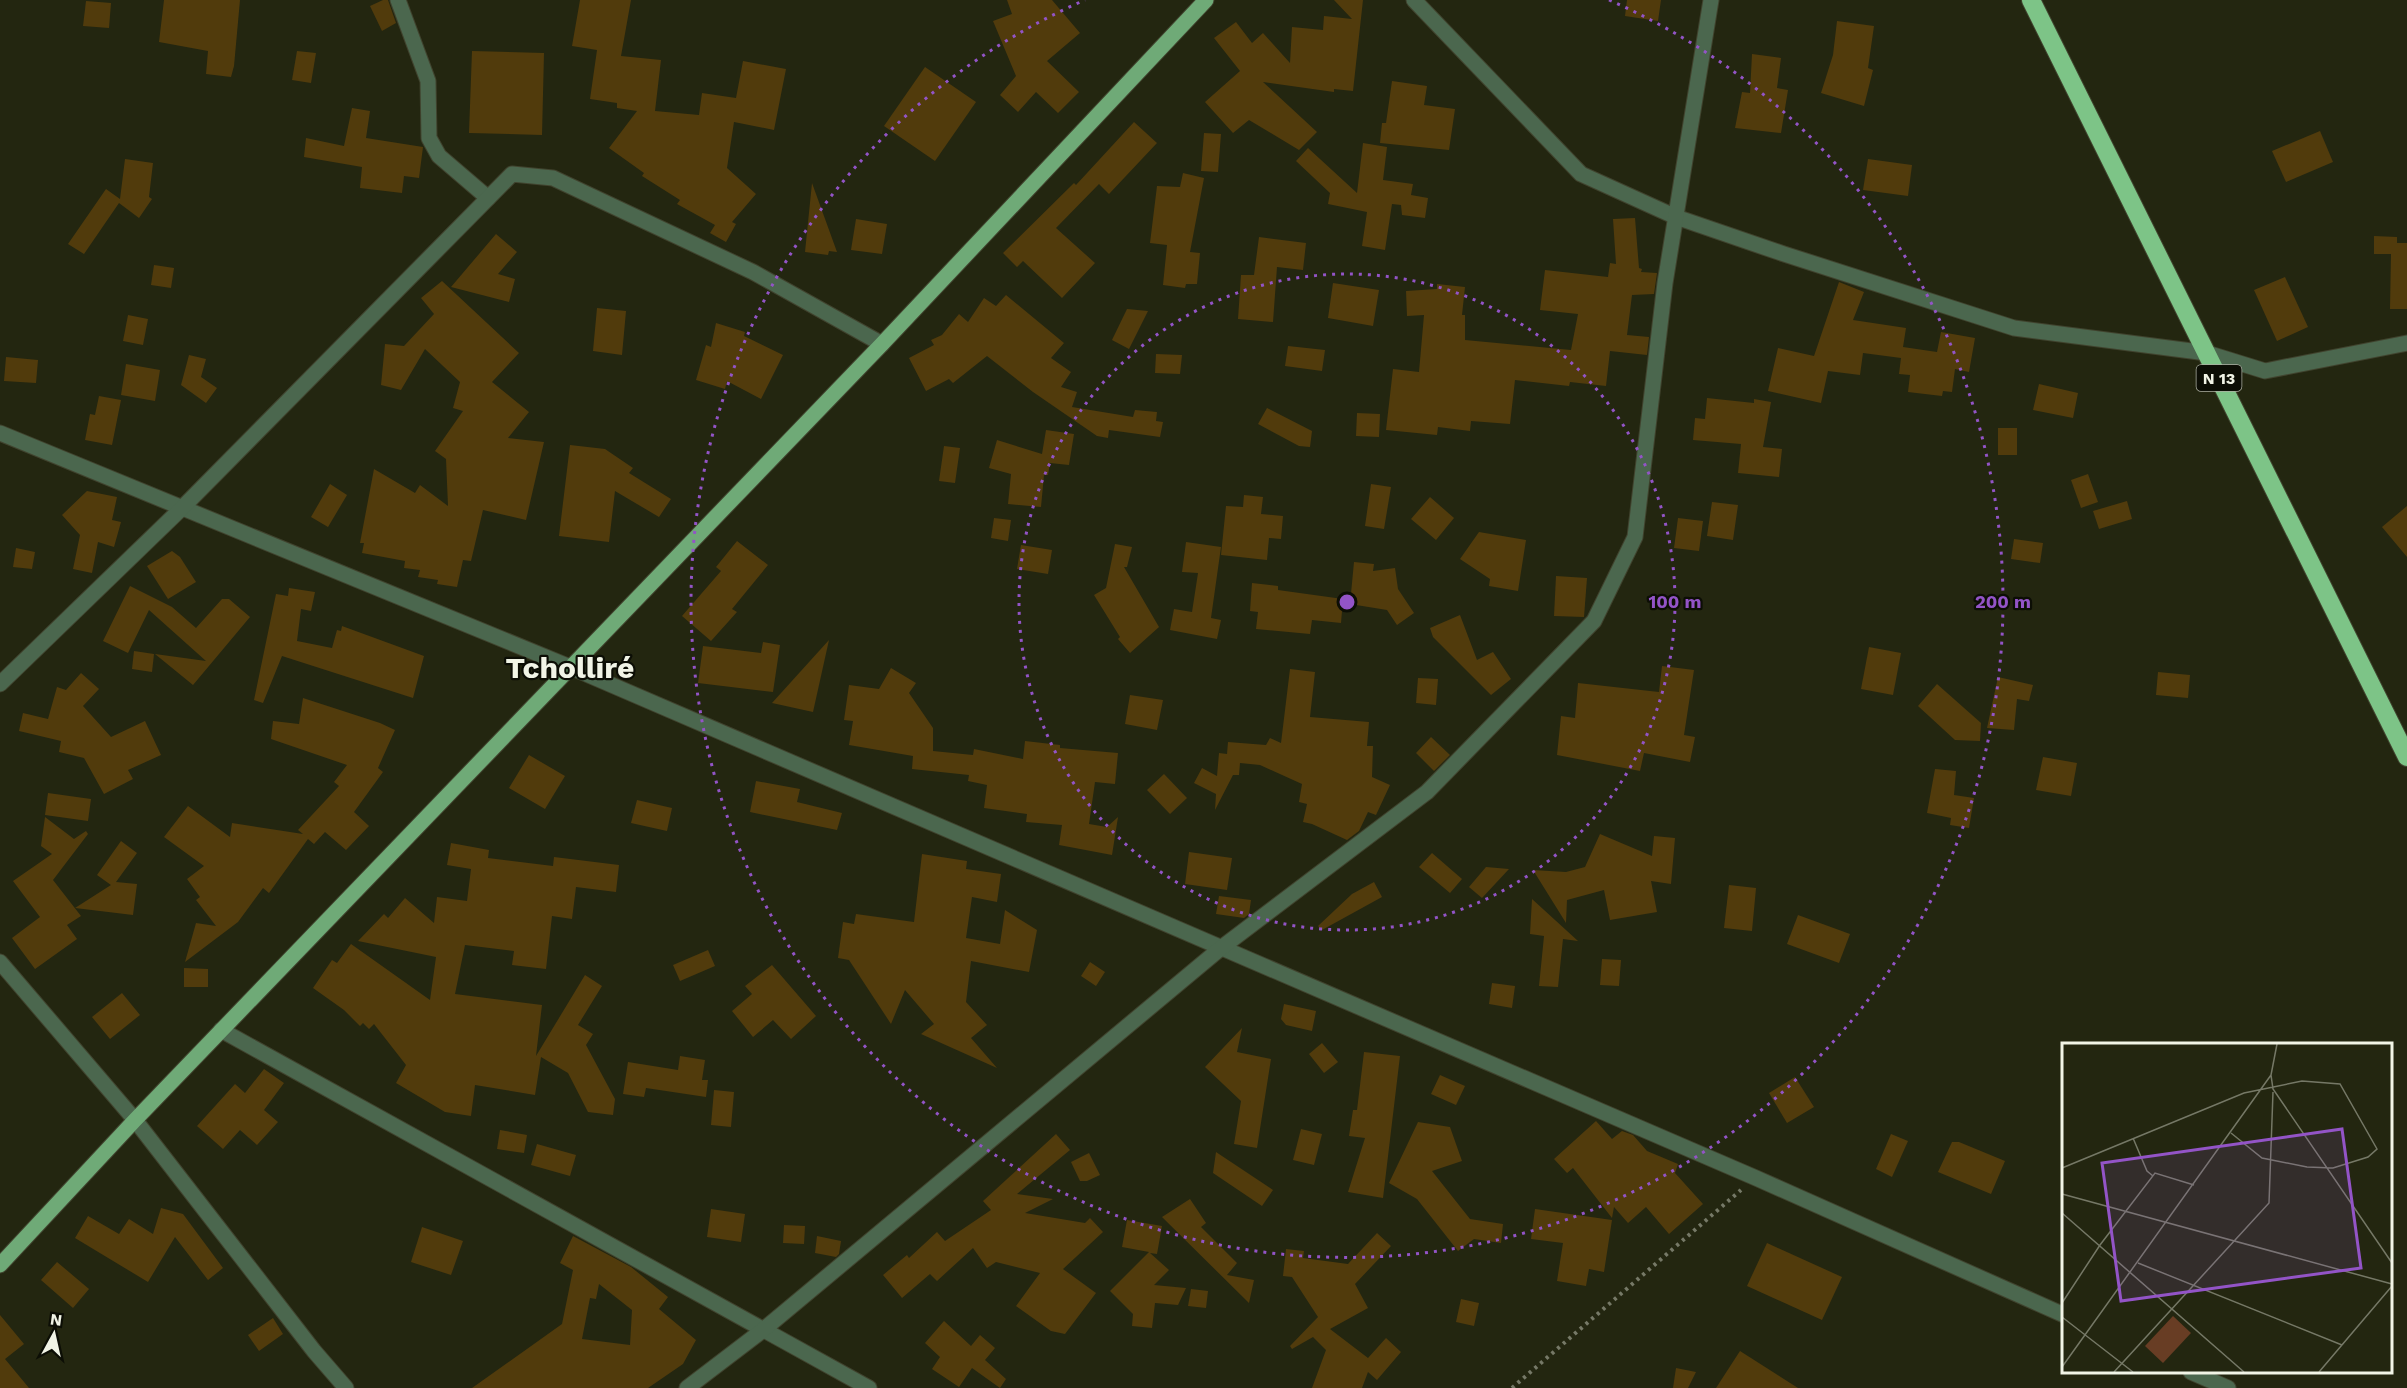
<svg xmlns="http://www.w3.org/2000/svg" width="2407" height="1388" viewBox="0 0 2407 1388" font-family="'Work Sans',sans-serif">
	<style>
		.building { fill: #513b0c; fill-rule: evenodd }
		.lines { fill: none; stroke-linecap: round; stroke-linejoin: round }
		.minor-casing { stroke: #40432e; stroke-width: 17 }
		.major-casing { stroke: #40432e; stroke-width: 17 }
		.highway-casing { stroke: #40432e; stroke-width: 20 }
		.path { stroke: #767967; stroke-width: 4; stroke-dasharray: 3 4.5; stroke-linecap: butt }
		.minor { stroke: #4b674e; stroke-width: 15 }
		.major { stroke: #6faa77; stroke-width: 15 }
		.highway { stroke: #7dc487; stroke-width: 18 }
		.ring { fill: none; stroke: #9354c7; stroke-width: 3; stroke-dasharray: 3 6 }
		.labels { text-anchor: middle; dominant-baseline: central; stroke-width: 4.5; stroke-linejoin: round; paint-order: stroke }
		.shield { fill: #0c0e05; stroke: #acafa2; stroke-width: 1.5 }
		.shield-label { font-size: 16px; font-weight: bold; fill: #f1f4e6 }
		.town-label { font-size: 30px; font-weight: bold; fill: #f1f4e6; stroke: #0c0e05 }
		.inset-road { fill: none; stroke: #757866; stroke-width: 1.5 }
		.view { fill: #9354c7; fill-opacity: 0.15; stroke: #9354c7; stroke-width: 3 }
		.inset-edge { fill: none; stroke: #f1f4e6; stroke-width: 3 }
		.centre { fill: #9354c7; stroke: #0c0e05; stroke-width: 3 }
		.ring-label { font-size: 18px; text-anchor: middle; font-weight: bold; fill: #9354c7; stroke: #0c0e05; stroke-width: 4.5; stroke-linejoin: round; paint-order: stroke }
	</style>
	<rect width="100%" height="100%" fill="#232610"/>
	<g class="building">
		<path d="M164,0H240L234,66L231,77L206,74L208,51L159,42Z"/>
		<path d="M383,0H388L396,23L382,31L370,6Z"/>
		<path d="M580,0H631L621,56L661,60L655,111L699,115L702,93L736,98L743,61L786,69L774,130L734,122L727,168L756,194L732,222L736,224L726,242L710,233L715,225L677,204L680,200L642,176L644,173L609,148L637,111L617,108V103L590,99L597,50L572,46Z"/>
		<path d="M1007,0H1052L1080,33L1047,61L1079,92L1058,113L1036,92L1018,112L1000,95L1016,76L993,21L1012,14Z"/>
		<path d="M1334,0H1363L1353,91L1334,89V92L1263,82L1317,132L1299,150L1249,120L1233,133L1205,102L1240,71L1214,38L1236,22L1252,43L1263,33L1290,63L1292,27L1323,30L1324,16L1352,19Z"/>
		<path d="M1627,0H1661L1658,21L1625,16Z"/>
		<path d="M86,1L111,3L109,28L83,26Z"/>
		<path d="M1837,21L1874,26L1868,68L1873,70L1864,106L1821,93L1833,55Z"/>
		<path d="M297,51L316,53L311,83L292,80Z"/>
		<path d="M472,51L544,53L542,135L469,133Z"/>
		<path d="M1752,54L1781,58L1777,88L1788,90L1781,133L1735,128L1742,92L1750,93Z"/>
		<path d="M925,67L976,102L935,161L884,126Z"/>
		<path d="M1392,81L1427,86L1424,105L1455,109L1449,150L1380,143L1382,123H1386Z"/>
		<path d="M352,108L370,111L366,138L423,147L419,178L404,176L402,193L360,188L362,167L304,157L306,138L344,146Z"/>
		<path d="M1134,122L1157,143L1109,194L1099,184L1056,228L1095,263L1062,298L1023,261L1017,267L1003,253L1074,183L1076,185Z"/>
		<path d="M2320,131L2333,162L2286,182L2272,151Z"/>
		<path d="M1204,133L1221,134L1218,172L1201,171Z"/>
		<path d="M1363,143L1387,147L1383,180L1413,184L1411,195L1428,198L1425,218L1402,215L1401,205L1392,204L1385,250L1362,246L1367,212L1328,204L1330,193L1296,161L1308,148L1357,193Z"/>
		<path d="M125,159L153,163L149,197L152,199L139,218L119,203L84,254L68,244L106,189L120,199Z"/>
		<path d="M1868,159L1912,165L1908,196L1863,190Z"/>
		<path d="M1183,173L1204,178L1190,252L1200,253L1197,284H1186L1185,288L1163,285L1167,245L1150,243L1157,186L1180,187Z"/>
		<path d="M812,183L837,252L829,251L828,255L805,252Z"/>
		<path d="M1635,218L1639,268L1642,269L1641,272L1657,273L1654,294L1632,295L1627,335L1649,337L1647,355L1610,351L1606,386L1570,382L1569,386L1515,380L1510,424L1471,421L1470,431L1438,427L1437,435L1386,430L1393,369L1419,372L1424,315L1407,316L1406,291L1437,289V284L1465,287L1462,315H1465V340L1571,350L1578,314L1540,310L1545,270L1608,277L1610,263L1616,264L1613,219Z"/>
		<path d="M856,219L887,224L882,254L851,250Z"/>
		<path d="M496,234L517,252L498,274L515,279L509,302L451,287Z"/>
		<path d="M2374,236L2397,237V243H2407V309H2390L2391,254H2374Z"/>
		<path d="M1259,237L1306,243L1303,270L1277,267L1273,322L1238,319L1241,275H1254Z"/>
		<path d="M154,265L174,268L171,288L151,285Z"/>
		<path d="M2285,277L2308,327L2277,341L2254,290Z"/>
		<path d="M442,281L519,353L492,382L529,412L508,438L544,442L526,520L483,510L471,561L463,560L457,587L437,584L438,580L418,577L420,570L404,568L405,561L362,553L364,543H360L374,469L415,493L420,485L448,506L446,459L435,451L463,411L453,408L460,382L425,349L401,390L381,385L385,344L404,346L434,314L421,298Z"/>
		<path d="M1839,282L1864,292L1853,320L1906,328L1903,347L1937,352L1941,332L1975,338L1969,372L1955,369L1952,392L1943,391L1942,396L1908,392L1910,375L1899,374L1901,358L1863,353L1860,375L1828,371L1821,403L1768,391L1778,348L1814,356Z"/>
		<path d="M1333,283L1379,290L1373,326L1328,318Z"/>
		<path d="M1006,295L1064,343L1051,358L1071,372L1061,387L1077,392L1072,407L1133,417L1135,410L1157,412L1156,421L1163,422L1160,437L1109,430L1108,438L1097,436L1033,392L987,356L953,383L949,379L926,391L909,358L934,345L931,340L942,335L959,314L968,322L984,298L996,306Z"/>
		<path d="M597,308L626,311L622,355L593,351Z"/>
		<path d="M1127,309L1148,311L1129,349L1112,340Z"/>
		<path d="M128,315L148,319L143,345L123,341Z"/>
		<path d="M716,323L745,332L744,336L783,355L761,399L727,381L725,389L696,380L706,345L711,347Z"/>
		<path d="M1288,346L1325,350L1322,371L1285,366Z"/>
		<path d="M1156,354L1182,355L1180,374L1155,373Z"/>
		<path d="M189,355L206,359L201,377L217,388L206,403L181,385Z"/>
		<path d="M6,357L38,360L36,383L4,381Z"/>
		<path d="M126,364L160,370L155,401L121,395Z"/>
		<path d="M2039,384L2078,393L2073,418L2033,410Z"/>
		<path d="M99,396L121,400L112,445L85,440L90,414L95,415Z"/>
		<path d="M1707,398L1754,403V399L1771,402L1763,447L1782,449L1779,477L1738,473L1741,444L1693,440L1695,418L1705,419Z"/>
		<path d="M1267,408L1312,431L1310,447L1299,446L1258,424Z"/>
		<path d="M1357,413L1380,414L1379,437L1356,436Z"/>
		<rect x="1998" y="428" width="19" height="27"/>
		<path d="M1046,430L1074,434L1069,465L1050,463L1048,475H1044L1041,507L1008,504L1011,474L989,468L997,440L1042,454Z"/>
		<path d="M570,445L605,449L633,468L629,473L671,499L659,517L615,491L609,542L559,536Z"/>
		<path d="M944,446L960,448L955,483L939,481Z"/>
		<path d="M2088,474L2098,502L2081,508L2071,480Z"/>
		<path d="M330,484L347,495L328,527L311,517Z"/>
		<path d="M1371,484L1391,487L1384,529L1365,526Z"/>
		<path d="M87,491L117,497L112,520L121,522L114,547L98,542L92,573L73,569L80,535L62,515Z"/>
		<path d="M1244,495L1263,497L1261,514L1283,516L1281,539L1269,538L1267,560L1221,555L1226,506L1243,507Z"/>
		<path d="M1430,497L1454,518L1436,540L1411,519Z"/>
		<path d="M2127,501L2132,519L2099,529L2093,511Z"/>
		<path d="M1712,502L1738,505L1733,540L1707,536Z"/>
		<path d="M2407,506V557L2382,527Z"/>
		<path d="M994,518L1011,520L1008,541L991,538Z"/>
		<path d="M1678,518L1703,521L1699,551L1674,548Z"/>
		<path d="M1479,532L1526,540L1518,591L1489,586L1490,579L1460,559Z"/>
		<path d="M2014,539L2043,543L2040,563L2011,559Z"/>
		<path d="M737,541L768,565L732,609L737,612L711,641L682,616L721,571L716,567Z"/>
		<path d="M1186,542L1221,547L1211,618L1221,620L1217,639L1170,630L1174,609L1192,612L1198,573L1182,572Z"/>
		<path d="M1115,544L1132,547L1127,567H1124L1159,627L1130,653L1118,639L1120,637L1094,595L1106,588Z"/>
		<path d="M1021,545L1052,550L1048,574L1017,569Z"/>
		<path d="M16,548L35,552L32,569L13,567Z"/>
		<path d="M172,551L180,557L196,582L168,599L147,566Z"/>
		<path d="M1354,562L1374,564L1373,571L1395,568L1398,589L1414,613L1397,625L1387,610L1350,604Z"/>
		<path d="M1556,576L1587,578L1584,617L1554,616Z"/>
		<path d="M1252,583L1278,586V590L1343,599L1341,623L1312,620L1310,634L1256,629L1258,612L1250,611Z"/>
		<path d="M130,586L172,607L196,628L222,599H229L250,617L193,685L155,654L206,661L149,610L128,653L103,641Z"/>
		<path d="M289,588L315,592L311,611L301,609L297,641L332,648L337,630L341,631L342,626L424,656L413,698L282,656L263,703L254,700L276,594L288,596Z"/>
		<path d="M1460,615L1477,660L1493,652L1511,679L1491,695L1433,637L1430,628Z"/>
		<path d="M829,640L813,712L772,703Z"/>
		<path d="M763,642L780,645L773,692L698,683L703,646L761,653Z"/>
		<path d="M1869,647L1901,653L1893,695L1861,689Z"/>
		<path d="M134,651L154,654L152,672L132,669Z"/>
		<path d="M1662,666L1694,670L1684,735L1695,737L1690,762L1644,753L1640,771L1557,755L1561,716L1575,718L1578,683L1659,692Z"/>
		<path d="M891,668L916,683L909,693L933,728V751L973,755L974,749L1023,759L1025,741L1060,745V748L1118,753L1115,784L1095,782L1089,824L1107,827L1118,817L1112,855L1059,845L1062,825L1026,822L1027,814L984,808L987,785L968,781L969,775L912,769L913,756L849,745L853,721L844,720L849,685L879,689Z"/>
		<path d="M1290,669L1315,672L1310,717L1369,722L1367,746H1373L1372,777L1390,785L1376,815L1368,812L1359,831L1347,840L1312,824L1303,822L1307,804L1299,802L1302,784L1260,765L1240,763L1239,775H1233L1215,810L1216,794L1194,783L1202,768L1217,776L1219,753L1227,754L1228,742L1266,745L1270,738L1281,743Z"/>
		<path d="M2158,672L2190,675L2188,698L2156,695Z"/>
		<path d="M81,673L99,689L83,706L111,737L145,721L161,755L128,770L133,779L104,794L84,758L59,752L61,741L19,731L23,713L48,719L57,687L66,690Z"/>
		<path d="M1998,677L2033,685L2029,701L2017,699L2014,730L1987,728Z"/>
		<path d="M1418,678L1438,679L1436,705L1416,703Z"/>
		<path d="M1937,684L1981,723L1980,741L1955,740L1918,706Z"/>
		<path d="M1130,695L1163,700L1157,730L1125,724Z"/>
		<path d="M303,698L380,723L395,730L378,768L383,772L354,812L369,826L346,850L325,832L314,844L308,839L269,893L263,888L238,922L185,962L196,923L216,926L196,900L200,897L187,879L204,866L164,837L188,806L230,837L232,823L303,834L298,830L339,786L334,782L347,765L271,739L273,721L299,724Z"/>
		<path d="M1431,737L1450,755L1434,771L1416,753Z"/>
		<path d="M529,755L565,776L545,809L509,788Z"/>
		<path d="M2043,757L2077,763L2071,796L2036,790Z"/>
		<path d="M1935,769L1956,771L1954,795L1974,798L1969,828L1950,825L1951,818L1927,813Z"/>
		<path d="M1164,774L1187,798L1170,814L1147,790Z"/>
		<path d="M756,781L800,789L797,802L842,813L837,830L750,812Z"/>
		<path d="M48,793L91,799L88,821L45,815Z"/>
		<path d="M637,800L672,808L667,831L631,823Z"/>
		<path d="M45,817L74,839L86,831L88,834L53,880L81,916L67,925L77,939L35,969L12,938L40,917L13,881L52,854L41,846Z"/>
		<path d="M1600,834L1652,856L1654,836L1675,838L1671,884L1651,881L1657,912L1610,920L1604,890L1567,900L1566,923L1533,870L1566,872L1585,867Z"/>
		<path d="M121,841L137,853L116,882L137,884L133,915L75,908L111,885L97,875Z"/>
		<path d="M451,843L489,850L488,858L553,866L554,857L619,865L616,892L576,887L572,919L552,916L546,969L512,965L514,951L465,945L455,994L542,1005L536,1056L585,975L602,986L578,1025L593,1034L586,1045L615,1099L613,1115L588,1112L568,1073L541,1057L535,1095L475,1085L471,1116L445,1112L396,1083L406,1065L374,1024L369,1029L363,1023L360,1026L344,1010L313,988L332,960L337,963L351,944L430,1000L436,957L358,941L384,914L388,918L405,898L434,923L437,897L467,901L471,869L447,865Z"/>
		<path d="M1189,852L1232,858L1227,890L1185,884Z"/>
		<path d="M1432,853L1462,879L1450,893L1419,867Z"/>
		<path d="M922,854L967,861L966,869L1001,874L997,902L972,897L966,938L1000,944L1005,910L1037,930L1029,972L971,961L966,1002L987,1025L971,1038L997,1068L921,1034L934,1024L905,990L891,1024L849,960L838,958L843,922L854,924L856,914L914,922Z"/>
		<path d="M1486,867L1509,869L1482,898L1469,887Z"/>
		<path d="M1374,882L1382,897L1322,930L1318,926L1352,894Z"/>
		<path d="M1729,885L1756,888L1752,931L1724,928Z"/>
		<path d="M1219,896L1251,900L1249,914L1244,918L1216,914Z"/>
		<path d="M1532,899L1578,941L1563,939L1558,987L1539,986L1544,936L1530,934Z"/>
		<path d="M1798,915L1850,934L1839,963L1787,944Z"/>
		<path d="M708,950L715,966L680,981L673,965Z"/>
		<path d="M1602,959L1621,960L1619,986L1600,985Z"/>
		<path d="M1090,962L1105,972L1096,986L1081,976Z"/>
		<path d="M772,965L816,1016L791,1039L773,1020L753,1037L732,1011L752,994L745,986Z"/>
		<path d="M184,968L208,969V987H184Z"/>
		<path d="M1492,983L1515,986L1512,1008L1489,1004Z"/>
		<path d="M122,993L140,1015L110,1039L92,1017Z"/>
		<path d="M1284,1004L1316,1011L1312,1031L1286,1025L1281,1019Z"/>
		<path d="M1242,1028L1237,1052L1271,1059L1257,1148L1234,1144L1241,1101L1205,1067Z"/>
		<path d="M1322,1043L1338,1062L1324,1073L1309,1054Z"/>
		<path d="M1364,1052L1400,1056L1383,1198L1348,1192L1365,1138L1349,1136L1353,1110H1357Z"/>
		<path d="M680,1056L705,1060L702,1080H708L706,1097L646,1088L644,1097L623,1094L628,1062L678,1070Z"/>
		<path d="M264,1069L284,1083L264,1110L278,1122L257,1145L240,1130L223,1149L197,1126L235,1084L245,1093Z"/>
		<path d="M1440,1075L1465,1086L1456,1105L1431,1094Z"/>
		<path d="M1795,1077L1814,1107L1787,1123L1769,1093Z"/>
		<path d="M714,1090L734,1092L731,1127L711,1125Z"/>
		<path d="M1596,1121L1612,1139L1622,1131L1633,1135L1647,1151L1678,1164L1675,1173L1703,1204L1669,1234L1646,1207L1628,1223L1614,1207L1612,1218L1573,1168L1567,1173L1554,1159Z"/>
		<path d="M1418,1122L1450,1127L1462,1161L1432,1171L1470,1219L1503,1224L1501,1243L1474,1239L1458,1251L1417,1199L1389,1183Z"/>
		<path d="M1301,1129L1322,1134L1314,1165L1293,1160Z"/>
		<path d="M500,1130L527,1135L524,1153L497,1149Z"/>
		<path d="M1056,1134L1070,1150L1017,1194L1053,1199L1025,1213L1085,1223L1090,1218L1103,1232L1063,1269L1096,1293L1065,1334L1051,1331L1016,1306L1040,1273L996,1262L987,1268L973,1248L937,1281L930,1274L902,1298L883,1275L907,1255L909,1258L937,1232L945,1241L991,1210L983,1201Z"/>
		<path d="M1891,1134L1908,1141L1892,1177L1876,1169Z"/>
		<path d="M1952,1142H1959L2005,1161L1991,1194L1938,1172Z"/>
		<path d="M537,1144L576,1155L570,1176L531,1165Z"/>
		<path d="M1216,1152L1273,1190L1262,1206L1213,1173Z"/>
		<path d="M1089,1153L1100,1175L1087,1181H1080L1071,1162Z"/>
		<path d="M1190,1199L1206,1223L1201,1227L1237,1263L1227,1275L1254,1280L1249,1303L1162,1217Z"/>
		<path d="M161,1208L183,1214L223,1268L208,1280L175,1237L148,1282L75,1238L88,1216L119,1234L129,1219L153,1234Z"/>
		<path d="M711,1209L745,1214L741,1242L707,1237Z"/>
		<path d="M1535,1209L1612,1220L1604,1272L1589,1269L1586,1286L1557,1281L1563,1243L1531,1239Z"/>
		<path d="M1127,1220L1162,1226L1157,1254L1150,1253L1169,1270L1154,1285L1186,1288L1178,1305L1155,1303L1152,1328L1132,1326L1133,1314L1110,1291L1149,1252L1122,1247Z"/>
		<path d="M784,1225L805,1226L804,1244L783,1243Z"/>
		<path d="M422,1227L463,1241L451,1275L411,1262Z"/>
		<path d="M1377,1233L1391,1246L1355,1284L1368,1308L1330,1329L1368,1358L1386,1338L1401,1352L1377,1380L1368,1372L1362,1388H1312L1326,1350L1313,1337L1292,1349L1290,1346L1318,1317L1292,1277L1283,1276L1286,1249L1304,1251L1303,1258L1348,1264Z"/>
		<path d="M573,1236L631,1267L668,1297L659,1309L696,1340L683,1364L648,1388H472L562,1324L573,1270L560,1263ZM599,1284L632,1310L630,1345L582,1339L590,1298L596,1299Z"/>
		<path d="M817,1236L841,1241L839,1254L836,1257L815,1253Z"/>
		<path d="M1767,1243L1842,1277L1822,1320L1747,1286Z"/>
		<path d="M57,1262L89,1289L73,1308L41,1280Z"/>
		<path d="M1191,1289L1208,1291L1206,1308L1188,1306Z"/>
		<path d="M1461,1299L1479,1303L1474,1326L1456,1322Z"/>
		<path d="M0,1315L24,1344L5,1359L29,1388H0Z"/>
		<path d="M273,1318L283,1334L259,1351L248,1335Z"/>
		<path d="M944,1321L971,1346L980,1335L995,1348L985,1360L1006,1379L1000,1388L972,1368L959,1387L932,1369L940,1357L925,1343Z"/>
		<path d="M1740,1351L1798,1388H1716Z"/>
		<path d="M1676,1368L1696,1372L1688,1388H1673Z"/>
	</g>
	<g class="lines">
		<g class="minor-casing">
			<g id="minor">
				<path d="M398,0L428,81L429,138L439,156L488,198"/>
				<path d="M1414,0L1581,174L1676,217L1784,254L2014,328L2207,353L2265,371L2407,343"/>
				<path d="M0,433L570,667L1756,1178L2064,1315"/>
				<path d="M0,684L183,507L512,174L553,178L753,272L882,344"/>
				<path d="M0,962L135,1120L314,1351L346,1388"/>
				<path d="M221,1030L869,1388"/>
				<path d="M2191,1372L2228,1388"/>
				<path d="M687,1388L763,1330L1221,948L1427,792L1594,621L1635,537L1665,283L1711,0"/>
			</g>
		</g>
		<g class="major-casing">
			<path id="major" d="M0,1265L135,1120L882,344L1206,0"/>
		</g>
		<g class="highway-casing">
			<path id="highway" d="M2031,0L2407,757"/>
		</g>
		<path class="path" d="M1512,1388L1741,1190"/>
		<use href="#minor" class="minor"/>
		<use href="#major" class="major"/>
		<use href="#highway" class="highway"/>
	</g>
	<g class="ring">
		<circle cx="1347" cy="602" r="328"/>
		<path d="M1609 0A656 656 0 1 1 1085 0"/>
	</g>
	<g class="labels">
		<rect class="shield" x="2196.5" y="365" width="45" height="26" rx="4.5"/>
		<g class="shield-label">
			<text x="2219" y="378">N 13</text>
		</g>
		<g class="town-label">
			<text x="570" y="667">Tcholliré</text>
		</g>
	</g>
	<g transform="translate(2062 1043)">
		<rect width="330" height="330" fill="#232610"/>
		<path d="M111,273L129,290L101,320L83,303Z" fill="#683d24"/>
		<path class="inset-road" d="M215,1L209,32L211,46L330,220M71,95L85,128L91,133M0,125L182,50L240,38L278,41L315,106L306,114L271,125L245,124L200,115L169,90M0,151L330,241M0,170L182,329M76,220L280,302M0,260L38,202L93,130L132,142M0,274L71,329M0,324L209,32M52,329L207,160L211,49M257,329L330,243"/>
		<path class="view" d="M280,86L299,225L59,258L40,120Z"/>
		<rect width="330" height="330" class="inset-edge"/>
	</g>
	<circle cx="1347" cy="602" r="9" class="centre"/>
	<g class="ring-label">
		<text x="1675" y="608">100 m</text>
		<text x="2003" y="608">200 m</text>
	</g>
	<g transform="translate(54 1334) rotate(8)" stroke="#0c0e05" stroke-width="4.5" paint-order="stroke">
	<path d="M0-4.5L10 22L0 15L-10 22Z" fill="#f1f4e6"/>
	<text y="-9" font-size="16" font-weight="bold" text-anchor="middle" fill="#f1f4e6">N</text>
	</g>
</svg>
